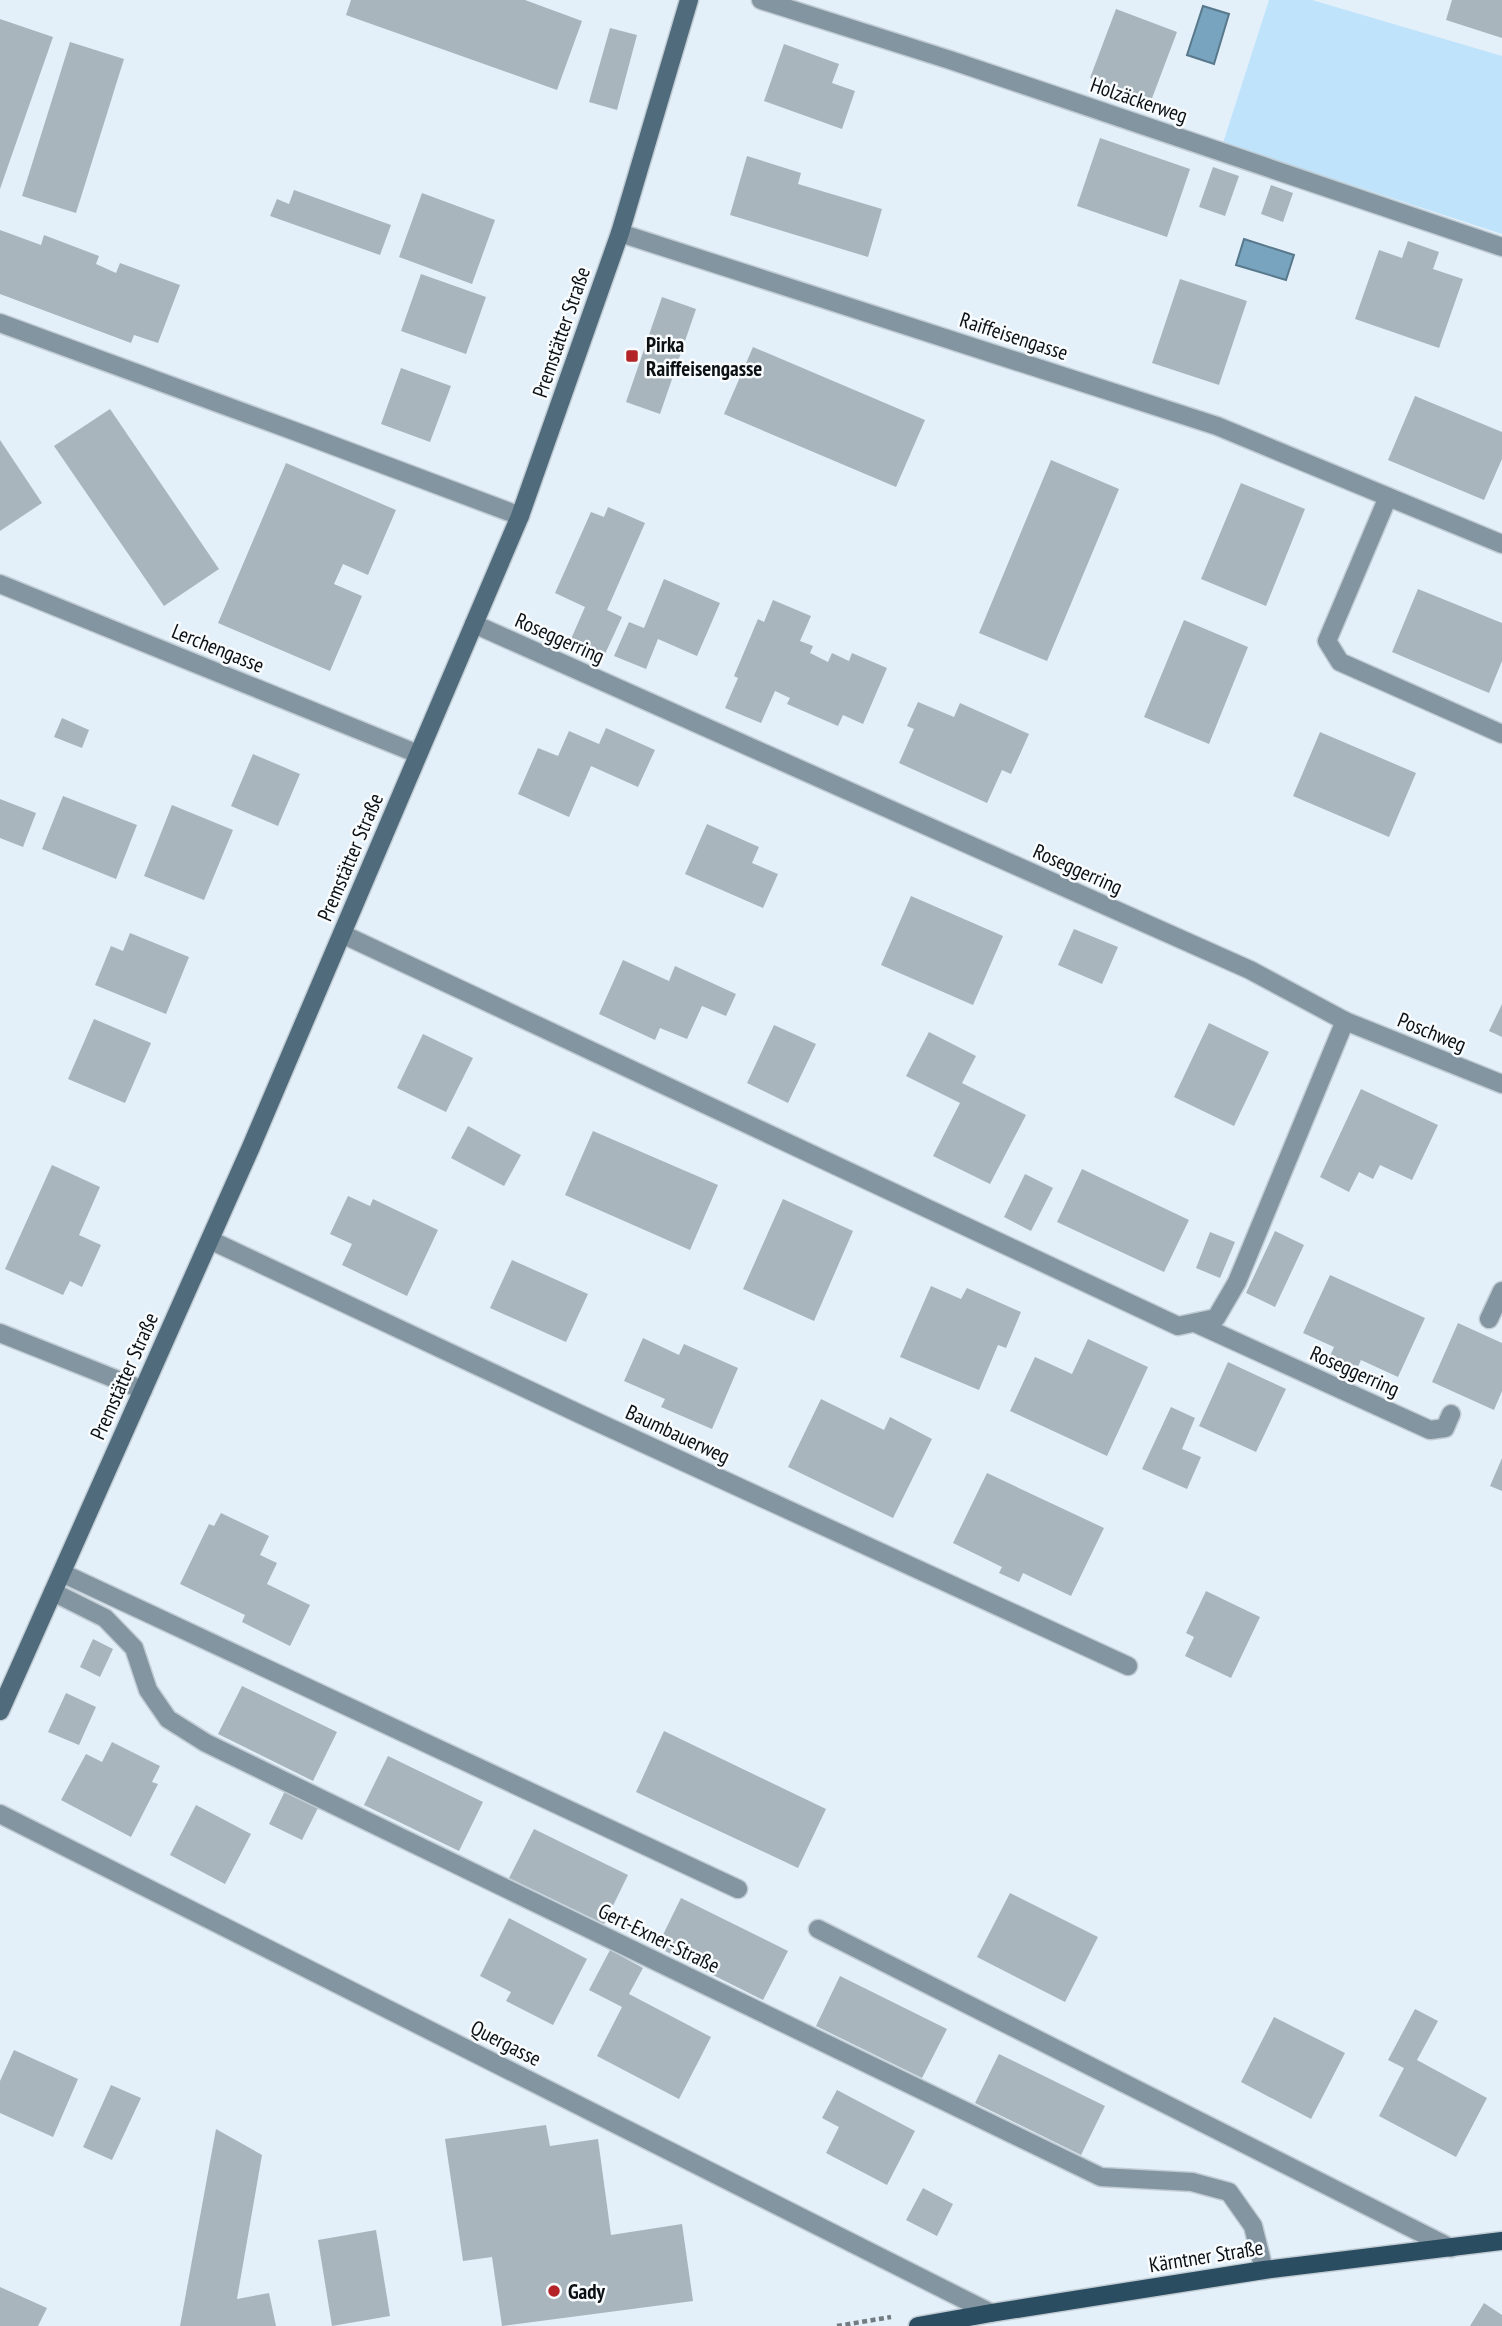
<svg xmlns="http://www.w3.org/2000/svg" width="1502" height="2326" viewBox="0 0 1502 2326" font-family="'PT Sans Narrow',sans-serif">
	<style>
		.green { fill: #bfe3fa }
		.water { fill: #78a4bf; stroke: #58788b; stroke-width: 2 }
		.building { fill: #a8b5bd }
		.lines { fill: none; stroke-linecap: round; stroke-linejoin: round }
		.lane-casing { stroke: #c1ccd4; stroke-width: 21 }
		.street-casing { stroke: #c1ccd4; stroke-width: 21 }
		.secondary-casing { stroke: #c1ccd4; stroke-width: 21 }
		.primary-casing { stroke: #c1ccd4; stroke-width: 21 }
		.path { stroke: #727b80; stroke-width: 4.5; stroke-dasharray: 5 3.5; stroke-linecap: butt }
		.lane { stroke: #8395a1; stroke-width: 18 }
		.street { stroke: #8395a1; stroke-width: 18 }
		.secondary { stroke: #4f6b7c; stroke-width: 18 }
		.primary { stroke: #2b4d61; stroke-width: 18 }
		.poi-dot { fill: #b32327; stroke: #f9fcfe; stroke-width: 2.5 }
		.labels { text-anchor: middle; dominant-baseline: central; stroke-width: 5; stroke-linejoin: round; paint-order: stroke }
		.street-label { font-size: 21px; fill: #0c1013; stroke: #f9fcfe }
		.poi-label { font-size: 21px; font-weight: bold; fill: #0c1013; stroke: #f9fcfe; text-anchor: start }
	</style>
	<rect width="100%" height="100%" fill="#e3f0f9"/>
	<path class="green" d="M1269,0H1312L1502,56V234L1223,143Z"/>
	<g class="water">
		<path d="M1203,6L1229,14L1214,64L1187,55Z"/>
		<path d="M1244,239L1294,255L1286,280L1236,265Z"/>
	</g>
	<g class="building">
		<path d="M351,0H525L582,21L557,90L346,15Z"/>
		<path d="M1452,0H1502V38L1446,20Z"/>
		<path d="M1116,9L1177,32L1151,101L1090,78Z"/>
		<path d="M0,19L53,37L0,189Z"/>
		<path d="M610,28L637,35L617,110L589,102Z"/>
		<path d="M70,42L124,59L76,213L22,196Z"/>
		<path d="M784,44L839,64L832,83L855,91L842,129L764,101Z"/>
		<path d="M1100,138L1190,169L1167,237L1077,206Z"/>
		<path d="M747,156L801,173L798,184L882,209L868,257L730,215Z"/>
		<path d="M1213,167L1239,176L1225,216L1199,207Z"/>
		<path d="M1271,185L1293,193L1283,222L1261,214Z"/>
		<path d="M294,190L391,225L380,255L270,216L277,199L289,204Z"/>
		<path d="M422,193L495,220L472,284L399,257Z"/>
		<path d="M0,230L41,245L44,235L99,256L96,264L116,273L120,263L180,285L158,343L134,335L131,343L0,294Z"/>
		<path d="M1408,241L1439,252L1433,269L1463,279L1439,348L1355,319L1379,250L1402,258Z"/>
		<path d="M421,274L486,297L466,354L401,331Z"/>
		<path d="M1180,279L1247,301L1219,385L1152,363Z"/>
		<path d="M662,297L696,309L660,414L626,402Z"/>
		<path d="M753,347L925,420L896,487L724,414Z"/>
		<path d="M401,368L451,386L430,442L381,424Z"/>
		<path d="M1415,396L1502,432V459L1484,500L1388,460Z"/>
		<path d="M110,409L219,569L164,606L54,446Z"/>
		<path d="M0,440L42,503L0,531Z"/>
		<path d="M1051,460L1119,489L1047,661L979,633Z"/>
		<path d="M286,463L396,510L368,575L343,564L334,584L362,596L330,671L218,623Z"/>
		<path d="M1241,483L1305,509L1266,606L1201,579Z"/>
		<path d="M608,507L645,523L607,610L622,617L605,654L571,639L585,607L555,593L591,512L604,517Z"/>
		<path d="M664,579L720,603L697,656L658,639L646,669L614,656L629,622L644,628Z"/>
		<path d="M1418,589L1502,623V661L1489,693L1392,652Z"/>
		<path d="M773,600L811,616L800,641L813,646L810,653L828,662L832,653L849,661L852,653L887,668L863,724L843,715L838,726L787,704L790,698L775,691L761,723L725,708L738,678L734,676L758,619L764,622Z"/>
		<path d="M1184,620L1248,647L1209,744L1144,717Z"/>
		<path d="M918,702L954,717L960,703L1029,734L1011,774L1002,770L987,803L899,763L914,729L907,726Z"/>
		<path d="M62,718L89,730L82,748L54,737Z"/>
		<path d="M606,728L655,750L638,787L591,766L569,817L518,794L538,748L558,756L569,731L599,744Z"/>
		<path d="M1320,732L1416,773L1389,837L1293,796Z"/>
		<path d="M253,754L300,774L278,826L231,806Z"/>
		<path d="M63,796L137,825L116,879L42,849Z"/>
		<path d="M0,799L36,813L23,847L0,838Z"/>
		<path d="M172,805L233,830L204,900L144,876Z"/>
		<path d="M707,824L759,847L752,863L778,874L763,908L685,874Z"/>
		<path d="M911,896L1003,936L973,1005L881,965Z"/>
		<path d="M1074,929L1118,947L1102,984L1058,965Z"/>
		<path d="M130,933L189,957L166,1014L95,985L111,946L123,951Z"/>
		<path d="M623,960L669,981L675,966L736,994L726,1016L702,1006L687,1039L660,1028L655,1040L599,1014Z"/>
		<path d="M1502,1004V1037L1489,1031Z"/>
		<path d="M94,1019L151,1043L125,1103L68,1079Z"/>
		<path d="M1209,1023L1269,1052L1234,1126L1174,1097Z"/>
		<path d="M774,1025L816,1044L788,1103L747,1083Z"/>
		<path d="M929,1032L976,1056L962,1083L1026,1115L990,1184L933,1156L960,1103L906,1076Z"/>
		<path d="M423,1034L473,1058L446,1112L397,1088Z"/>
		<path d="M1361,1089L1438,1125L1412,1180L1380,1165L1373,1179L1359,1172L1349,1192L1320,1177Z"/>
		<path d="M468,1126L521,1155L504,1186L451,1158Z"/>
		<path d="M593,1131L718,1185L690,1250L565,1195Z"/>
		<path d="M52,1165L100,1187L79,1235L101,1245L82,1287L70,1281L63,1295L5,1269Z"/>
		<path d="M1082,1169L1189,1220L1164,1272L1057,1222Z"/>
		<path d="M1025,1174L1053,1188L1031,1231L1004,1217Z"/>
		<path d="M348,1196L370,1206L373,1199L438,1230L407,1296L342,1265L352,1244L330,1234Z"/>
		<path d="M783,1199L853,1231L814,1321L743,1289Z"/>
		<path d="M1275,1231L1304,1245L1275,1307L1246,1293Z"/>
		<path d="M1210,1232L1235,1242L1220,1278L1196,1268Z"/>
		<path d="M512,1260L588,1294L566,1342L490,1308Z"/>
		<path d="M1330,1275L1425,1318L1398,1377L1361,1360L1354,1375L1327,1363L1334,1347L1303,1333Z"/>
		<path d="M931,1286L961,1299L967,1288L1021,1312L1006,1348L998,1345L979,1390L900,1357Z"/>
		<path d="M1458,1323L1502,1343V1391L1494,1410L1432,1382Z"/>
		<path d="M643,1338L679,1355L684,1344L738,1368L712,1429L661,1407L665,1399L624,1381Z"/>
		<path d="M1088,1339L1148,1367L1107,1456L1010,1411L1035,1357L1072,1374Z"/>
		<path d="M1228,1362L1286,1389L1256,1452L1199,1426Z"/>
		<path d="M821,1399L884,1430L890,1417L932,1439L893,1518L788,1467Z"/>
		<path d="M1171,1407L1195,1418L1182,1449L1201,1457L1187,1489L1142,1469Z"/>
		<path d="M1502,1458V1491L1490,1486Z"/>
		<path d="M987,1473L1104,1528L1071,1596L1023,1573L1019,1582L999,1573L1002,1567L953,1543Z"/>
		<path d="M221,1513L269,1536L260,1555L277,1563L267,1584L310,1605L290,1646L242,1622L245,1615L180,1584L209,1524L214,1526Z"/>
		<path d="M1206,1591L1260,1617L1231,1678L1185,1656L1194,1637L1186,1633Z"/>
		<path d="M93,1639L113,1649L100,1677L80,1667Z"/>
		<path d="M242,1686L337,1732L313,1781L218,1734Z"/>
		<path d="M66,1693L96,1707L79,1745L48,1732Z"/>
		<path d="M664,1731L826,1809L798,1868L636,1792Z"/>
		<path d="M112,1742L160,1766L152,1782L158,1784L131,1837L61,1800L86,1754L102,1762Z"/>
		<path d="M388,1756L483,1802L459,1851L364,1805Z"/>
		<path d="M285,1791L319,1806L302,1840L269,1824Z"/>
		<path d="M196,1805L251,1834L225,1884L170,1855Z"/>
		<path d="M534,1829L628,1875L604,1924L509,1878Z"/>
		<path d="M1010,1893L1098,1937L1065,2002L977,1957Z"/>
		<path d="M681,1898L788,1951L763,2000L657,1947Z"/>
		<path d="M509,1918L587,1959L553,2025L506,2001L511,1992L480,1976Z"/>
		<path d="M610,1950L643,1968L629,1994L711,2037L679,2099L597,2056L622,2007L589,1990Z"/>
		<path d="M840,1976L947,2029L922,2078L816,2026Z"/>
		<path d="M1415,2009L1438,2021L1417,2060L1487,2098L1456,2157L1379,2116L1404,2068L1388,2060Z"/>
		<path d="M1274,2017L1345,2053L1311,2119L1241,2082Z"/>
		<path d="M14,2050L78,2079L53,2137L0,2113V2081Z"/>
		<path d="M999,2054L1105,2106L1081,2155L975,2103Z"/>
		<path d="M111,2085L141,2098L112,2160L83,2147Z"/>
		<path d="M837,2090L915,2131L887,2185L826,2153L839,2127L822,2118Z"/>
		<path d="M546,2125L550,2146L598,2139L611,2235L682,2224L693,2301L502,2326L492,2257L463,2261L445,2139Z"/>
		<path d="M216,2129L262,2155L237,2299L269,2293L276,2326H180Z"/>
		<path d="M923,2188L953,2204L937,2236L906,2220Z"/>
		<path d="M376,2230L390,2316L332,2326L318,2240Z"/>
		<path d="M0,2287L47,2308L38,2326H0Z"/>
		<path d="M1484,2303L1502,2315V2326H1470Z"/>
	</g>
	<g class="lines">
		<g class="lane-casing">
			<g id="lane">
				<path d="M0,323L305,435L520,516"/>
				<path d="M1345,1021L1502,1084"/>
				<path d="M210,1240L584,1416L1128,1666"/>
				<path d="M1489,1319L1502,1291"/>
				<path d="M1195,1323L1430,1430L1445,1428L1451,1414"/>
				<path d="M62,1573L738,1889"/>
				<path d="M53,1592L105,1618L134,1648L148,1690L168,1719L206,1743L274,1776"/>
				<path d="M818,1929L1451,2248"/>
			</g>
		</g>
		<g class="street-casing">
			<g id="street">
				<path d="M761,0L950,60L1502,247"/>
				<path d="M620,233L1217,426L1502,544"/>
				<path d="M1388,497L1327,641L1340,662L1502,734"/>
				<path d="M0,584L418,754"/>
				<path d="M342,934L1178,1326L1216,1318L1237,1282L1345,1021L1250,970L474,624"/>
				<path d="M0,1333L143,1390"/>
				<path d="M274,1776L1101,2177L1192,2182L1229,2192L1253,2226L1264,2270"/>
				<path d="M0,1814L991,2313"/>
			</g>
		</g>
		<g class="secondary-casing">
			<path id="secondary" d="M0,1711L251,1147L520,516L620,233L689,0"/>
		</g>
		<g class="primary-casing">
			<path id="primary" d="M918,2326L991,2313L1264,2270L1502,2241"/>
		</g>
		<path class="path" d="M837,2326L891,2317"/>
		<use href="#lane" class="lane"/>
		<use href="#street" class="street"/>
		<use href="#secondary" class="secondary"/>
		<use href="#primary" class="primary"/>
	</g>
	<g class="poi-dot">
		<rect x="625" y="349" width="14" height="14" rx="3.5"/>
		<circle cx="554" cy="2291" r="7"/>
	</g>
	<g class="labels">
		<g class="street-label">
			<text transform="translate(1139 100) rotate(19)">Holzäckerweg</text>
			<text transform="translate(561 332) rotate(-71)">Premstätter Straße</text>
			<text transform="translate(1014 336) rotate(18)">Raiffeisengasse</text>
			<text transform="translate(560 638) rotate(24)">Roseggerring</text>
			<text transform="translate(218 648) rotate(22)">Lerchengasse</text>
			<text transform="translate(350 857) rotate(-67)">Premstätter Straße</text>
			<text transform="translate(1078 869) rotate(24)">Roseggerring</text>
			<text transform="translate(1432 1032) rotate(22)">Poschweg</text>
			<text transform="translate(1355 1371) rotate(24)">Roseggerring</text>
			<text transform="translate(124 1376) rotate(-66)">Premstätter Straße</text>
			<text transform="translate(678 1434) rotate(25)">Baumbauerweg</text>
			<text transform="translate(659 1938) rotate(26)">Gert-Exner-Straße</text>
			<text transform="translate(506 2043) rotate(27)">Quergasse</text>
			<text transform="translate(1206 2256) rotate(-9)">Kärntner Straße</text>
		</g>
		<g class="poi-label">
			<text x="646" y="344">Pirka<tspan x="646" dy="24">Raiffeisengasse</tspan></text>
			<text x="568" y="2291">Gady</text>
		</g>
	</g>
</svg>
